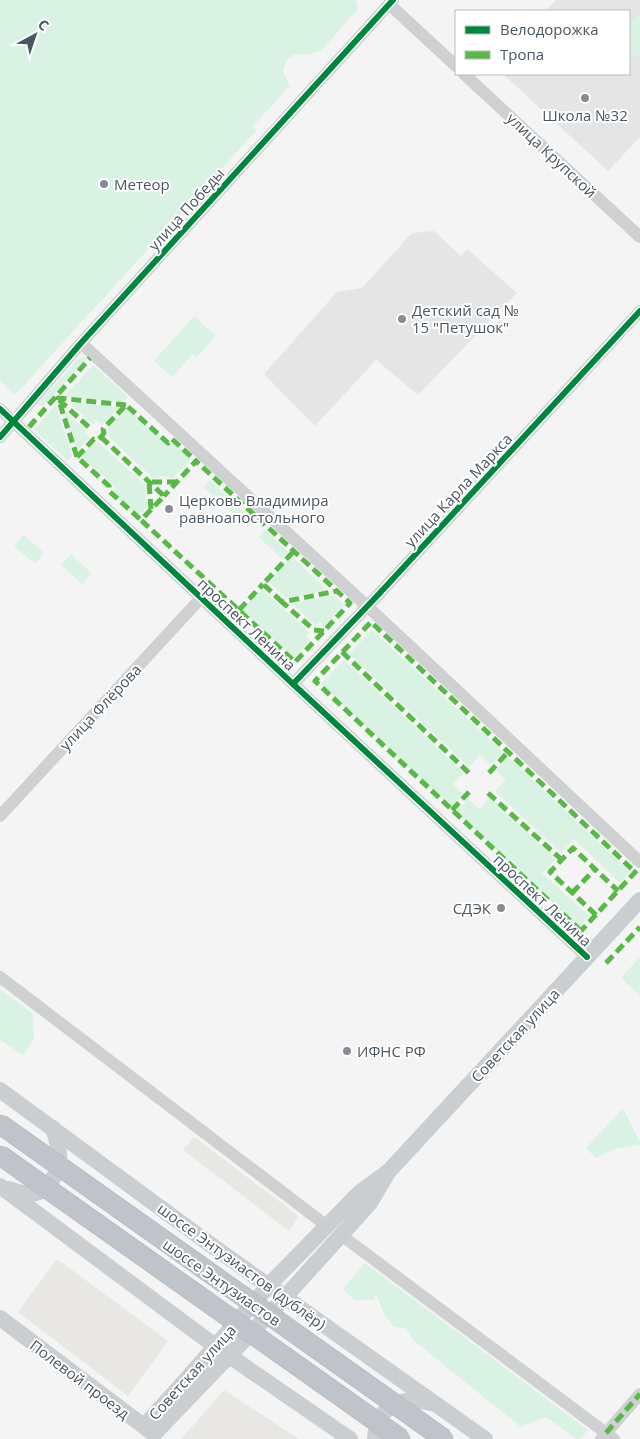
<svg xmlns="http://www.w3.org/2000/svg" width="640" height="1439" viewBox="0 0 640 1439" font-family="'Open Sans',sans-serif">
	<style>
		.commercial { fill: #e8e7e3 }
		.education { fill: #e6e5e6 }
		.green { fill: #d9f2e3 }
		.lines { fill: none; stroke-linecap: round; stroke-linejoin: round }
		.minor { stroke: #ced0d2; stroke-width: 12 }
		.major { stroke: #caced1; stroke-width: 16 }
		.highway-bridge-casing { stroke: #b9bec3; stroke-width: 21; stroke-linecap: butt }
		.highway-bridge { stroke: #bec4c9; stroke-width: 19 }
		.quiet { stroke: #58b947; stroke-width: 5; stroke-dasharray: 10 5; stroke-linecap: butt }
		.cycleway-casing { stroke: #fff; stroke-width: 9 }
		.cycleway { stroke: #00873e; stroke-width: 6 }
		.poi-dot { fill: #868d94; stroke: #fff; stroke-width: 2 }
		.labels { text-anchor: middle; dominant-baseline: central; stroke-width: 4; stroke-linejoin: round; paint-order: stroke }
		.poi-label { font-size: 15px; fill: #4a5661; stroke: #fff; text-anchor: start }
		.street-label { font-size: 15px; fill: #4a5661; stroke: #fff }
	</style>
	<rect width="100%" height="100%" fill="#f4f4f4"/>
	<g class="commercial">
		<path d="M194,1137L299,1216L289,1231L183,1150Z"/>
		<path d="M57,1259L168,1341L128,1396L18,1312Z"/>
		<path d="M224,1390L299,1439H181Z"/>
	</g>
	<g class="education">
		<path d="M556,0H640V137L608,171L503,74H629V11H545Z"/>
		<path d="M434,231L461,256L467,249L517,293L418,395L376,360L315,426L264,374L337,292L362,288L412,233Z"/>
	</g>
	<g class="green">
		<path d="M0,0H356L358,9L321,51L307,55L295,54L286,61L283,72L290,86L252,127L256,131L15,395L0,381Z"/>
		<path d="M640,12V60L629,50V25Z"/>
		<path d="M194,316L216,336L197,357L193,354L172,377L154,361Z"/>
		<path d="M85,356L88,357L43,407L38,403L79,358Z"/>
		<path d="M93,365L128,397L123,402L64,397Z"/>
		<path d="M69,403L119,407L102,425L97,420L93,424Z"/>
		<path d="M56,405L72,456L68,461L34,430Z"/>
		<path d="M127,408L169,446L173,442L191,459L172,479C166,475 161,475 154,479L106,434L109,431L107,429Z"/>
		<path d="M62,409L86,431L85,433L90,437L76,452Z"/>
		<path d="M95,442L96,443L98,442L147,487L145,496L149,505L137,517L112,493L116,488L81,456Z"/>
		<path d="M210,480L254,521L248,527L203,487Z"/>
		<path d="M265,530L288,552L282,559L259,537Z"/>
		<path d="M24,535L44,553L35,564L14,546Z"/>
		<path d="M71,554L91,573L82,584L61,565Z"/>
		<path d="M291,556L327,590L286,598L268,581Z"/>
		<path d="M262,589L309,632L306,636L310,640L294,658L242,610Z"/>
		<path d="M334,595L344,605L324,626L319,622L316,626L292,603Z"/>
		<path d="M372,630L503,752L491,765L480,755L469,767L349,654Z"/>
		<path d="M344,660L464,773L453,784L463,794L451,807L321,684Z"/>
		<path d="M508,757L630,872L620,883L574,839L561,853L495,791L506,780L496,770Z"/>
		<path d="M490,797L556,859L542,873L589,916L579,927L456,812L468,799L479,809Z"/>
		<path d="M639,958L640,959V996L621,978Z"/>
		<path d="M0,989L33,1014L34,1039L23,1055L0,1040Z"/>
		<path d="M623,1108L640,1142V1145L614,1149L596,1158L586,1148Z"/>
		<path d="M365,1263L588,1430L580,1439H577L546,1417L521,1427L413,1340L406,1328L394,1327L384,1314L376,1294L373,1300H355L343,1289Z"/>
	</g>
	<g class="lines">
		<g class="minor">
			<path d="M389,4L456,66"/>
			<path d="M464,74L640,237"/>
			<path d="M81,343L367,606L640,862"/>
			<path d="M0,409L293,684L587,957"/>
			<path d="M0,437L81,343L393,0"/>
			<path d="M293,684L378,595L640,311"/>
			<path d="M0,816L201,598"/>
			<path d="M0,977L327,1226"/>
			<path d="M341,1235L614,1439"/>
			<path d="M601,1439L640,1394"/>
		</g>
		<g class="major">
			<path d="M0,1090L211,1245L485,1439"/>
			<path d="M0,1186L215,1346L350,1439"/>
			<path d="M9,1189C17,1192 28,1195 36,1193C49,1190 59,1172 59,1159C60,1149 56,1138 53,1128"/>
			<path d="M0,1318L154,1434L276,1307L370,1203L386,1176"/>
			<path d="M144,1426L177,1390L269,1285L359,1193L389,1171L640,900"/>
			<path d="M375,1439C376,1406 403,1395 431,1403"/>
		</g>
		<g class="highway-bridge-casing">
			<g id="highway-bridge">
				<path d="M0,1124L444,1439"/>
				<path d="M0,1155L401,1439"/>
			</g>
		</g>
		<use href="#highway-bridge" class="highway-bridge"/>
		<g class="quiet">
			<path d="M59,400L91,429"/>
			<path d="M126,405L58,398L77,457L109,486V491L141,520"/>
			<path d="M29,427L90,358"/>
			<path d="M101,437L164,496L141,520L295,662L350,603L196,461L164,496"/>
			<path d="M101,437L104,433L103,429L126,405L168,443L172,439L196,461"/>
			<path d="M77,457L94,439L97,440L101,437"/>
			<path d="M151,509L149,482H176"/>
			<path d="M282,602L263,584L294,551"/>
			<path d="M239,610L263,584"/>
			<path d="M324,631L314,630L282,602L337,591"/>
			<path d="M342,652L469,773"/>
			<path d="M489,773L508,752"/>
			<path d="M488,793L562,860"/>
			<path d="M452,810L469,792"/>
			<path d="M572,893L595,869"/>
			<path d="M596,915L550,872L573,848L618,891"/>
			<path d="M581,931L315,681L371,622L635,872"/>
			<path d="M579,933L638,869"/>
			<path d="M606,963L640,927"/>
			<path d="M606,1433L640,1394"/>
		</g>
		<g class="cycleway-casing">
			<g id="cycleway">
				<path d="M0,409L293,684L587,957"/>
				<path d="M0,437L81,343L393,0"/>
				<path d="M293,684L378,595L640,311"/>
			</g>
		</g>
		<use href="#cycleway" class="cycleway"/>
	</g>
	<g class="poi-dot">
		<circle cx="585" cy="98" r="5"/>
		<circle cx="104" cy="184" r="5"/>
		<circle cx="402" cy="319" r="5"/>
		<circle cx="169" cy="509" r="5"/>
		<circle cx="501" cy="908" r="5"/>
		<circle cx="347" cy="1051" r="5"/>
	</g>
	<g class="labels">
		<g class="poi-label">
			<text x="585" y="115" text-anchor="middle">Школа №32</text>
			<text x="114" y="184">Метеор</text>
			<text x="412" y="310">Детский сад №<tspan x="412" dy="17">15 "Петушок"</tspan></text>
			<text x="179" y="500">Церковь Владимира<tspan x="179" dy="17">равноапостольного</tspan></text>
			<text x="491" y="908" text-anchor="end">СДЭК</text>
			<text x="357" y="1051">ИФНС РФ</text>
		</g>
		<g class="street-label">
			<text transform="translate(552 155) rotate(43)">улица Крупской</text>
			<text transform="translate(186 209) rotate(-48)">улица Победы</text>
			<text transform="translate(458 490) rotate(-47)">улица Карла Маркса</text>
			<text transform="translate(247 624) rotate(43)">проспект Ленина</text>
			<text transform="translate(100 707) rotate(-47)">улица Флёрова</text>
			<text transform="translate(543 900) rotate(43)">проспект Ленина</text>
			<text transform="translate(515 1035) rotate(-47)">Советская улица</text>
			<text transform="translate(242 1266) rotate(36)">шоссе Энтузиастов (дублёр)</text>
			<text transform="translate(222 1282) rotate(35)">шоссе Энтузиастов</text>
			<text transform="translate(192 1372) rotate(-48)">Советская улица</text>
			<text transform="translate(80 1379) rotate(37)">Полевой проезд</text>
		</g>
	</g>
	<rect x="455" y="10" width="175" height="65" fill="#ffffff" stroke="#b7bbc0"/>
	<rect x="465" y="26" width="25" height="8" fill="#00873e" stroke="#b7bbc0"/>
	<text x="500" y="35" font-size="15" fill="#4a5661">Велодорожка</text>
	<rect x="465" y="51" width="25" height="8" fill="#58b947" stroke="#b7bbc0"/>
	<text x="500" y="60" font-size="15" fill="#4a5661">Тропа</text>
	<g transform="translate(35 35) rotate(40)" stroke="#ffffff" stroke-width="4" paint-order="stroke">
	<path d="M0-4L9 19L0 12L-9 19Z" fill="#4a5661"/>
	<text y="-8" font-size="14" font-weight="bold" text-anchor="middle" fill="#4a5661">С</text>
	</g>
</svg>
